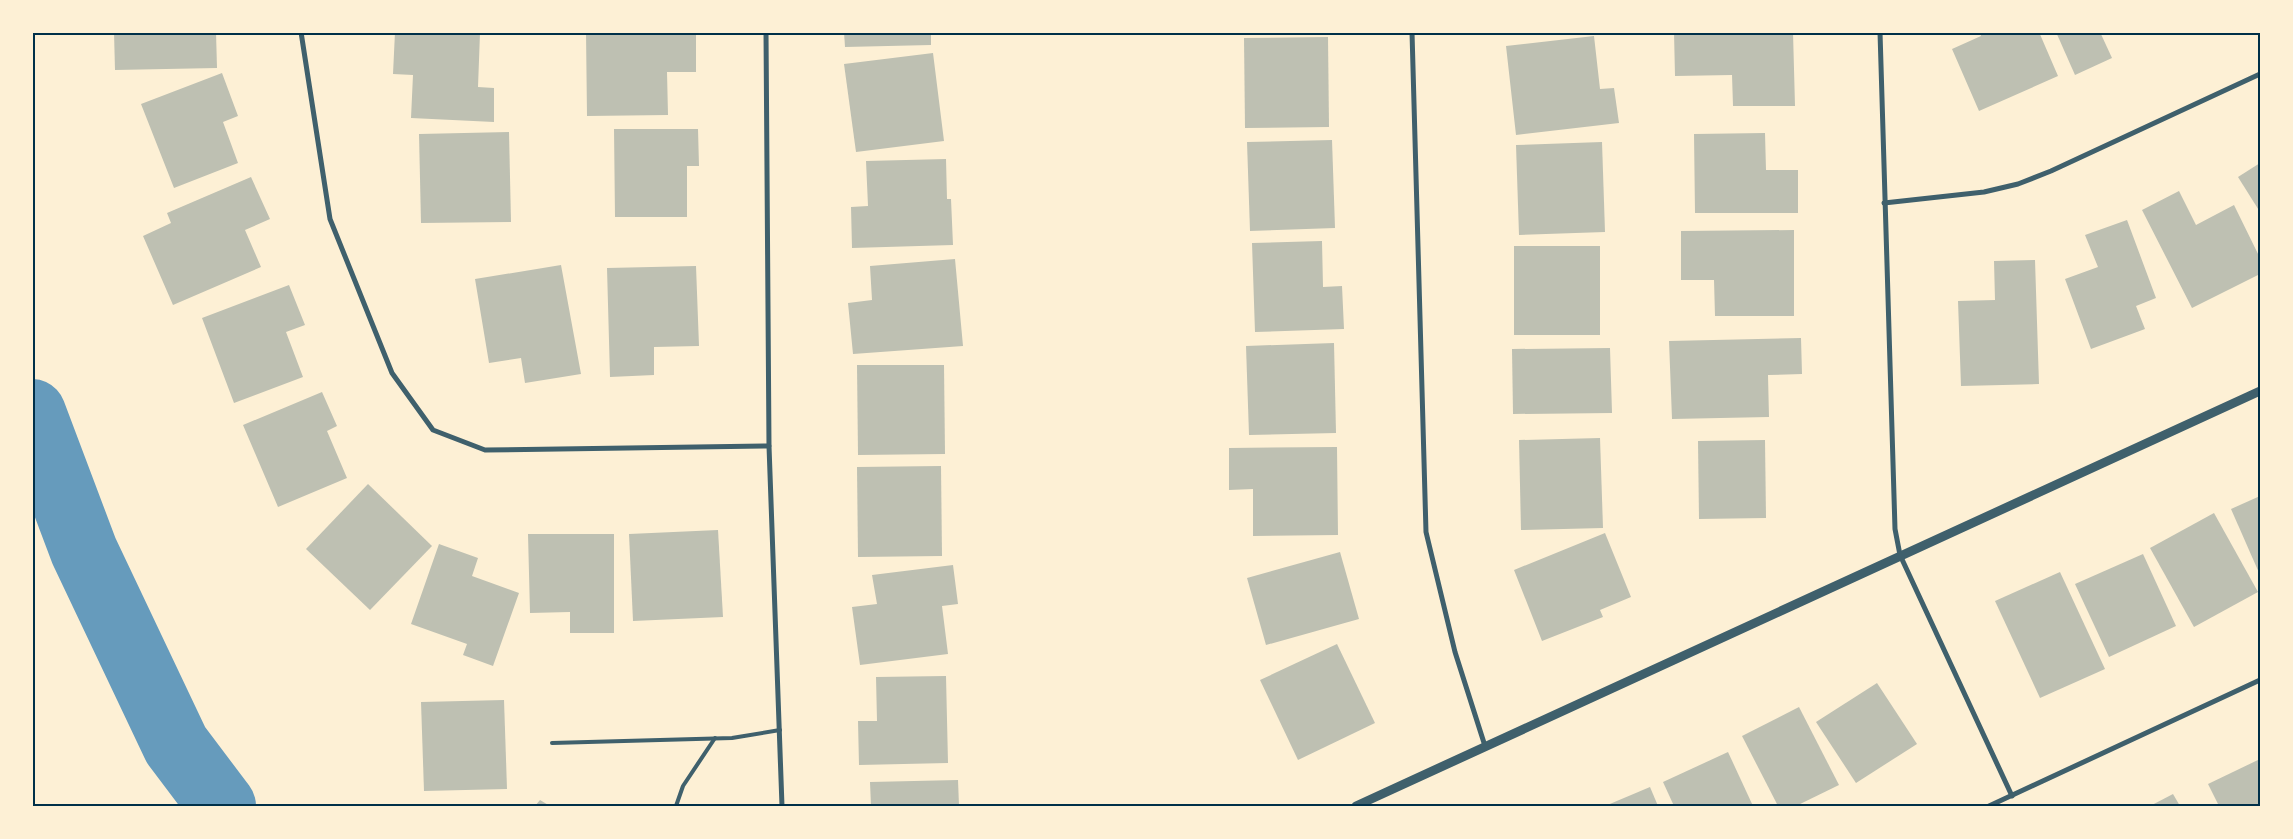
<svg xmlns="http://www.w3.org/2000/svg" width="2293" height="839" viewBox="0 0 2293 839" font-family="Quicksand,sans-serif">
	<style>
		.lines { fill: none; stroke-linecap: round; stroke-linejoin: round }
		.river { stroke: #669bbc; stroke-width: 68 }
		.building { fill: #bec0b2 }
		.service { stroke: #3f606c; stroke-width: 4 }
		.minor { stroke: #3f606c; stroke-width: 5 }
		.tertiary { stroke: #3f606c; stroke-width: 9 }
		.neatline { fill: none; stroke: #003049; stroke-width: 2 }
	</style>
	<rect width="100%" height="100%" fill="#fdf0d5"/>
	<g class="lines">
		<path class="river" d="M32,413L84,551L176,745L222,806"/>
	</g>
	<g class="building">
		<path d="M114,32H216L217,68L115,70Z"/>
		<path d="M395,32L480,33L478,87L494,88V122L411,118L413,75L393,74Z"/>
		<path d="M586,32H696V72H667L668,115L587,116Z"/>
		<path d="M844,32H931V45L845,47Z"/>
		<path d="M1674,32H1793L1795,106H1733L1732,75L1675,76Z"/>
		<path d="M1980,32H2039L2058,76L1979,111L1952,49L1981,36Z"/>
		<path d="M2056,32H2100L2112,58L2075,75Z"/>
		<path d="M1594,36L1600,89L1614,88L1619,123L1516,135L1506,46Z"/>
		<path d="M1328,37L1329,127L1245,128L1244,38Z"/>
		<path d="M933,53L944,141L856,152L844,64Z"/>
		<path d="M222,73L238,116L223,122L238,163L174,188L141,104Z"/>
		<path d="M614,129H698L699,166H687V217H615Z"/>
		<path d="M509,132L511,222L421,223L419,134Z"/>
		<path d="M1765,133L1766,170H1798V213H1695L1694,134Z"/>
		<path d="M1332,140L1335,228L1250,231L1247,142Z"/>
		<path d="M1602,142L1605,232L1519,235L1516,145Z"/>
		<path d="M946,159L947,199H951L953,245L852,248L851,207L868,206L866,161Z"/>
		<path d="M2260,163V212L2238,177Z"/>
		<path d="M251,177L270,219L245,230L261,267L173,305L143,236L171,223L167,213Z"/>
		<path d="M2179,191L2196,225L2234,205L2260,258V274L2192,308L2142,210Z"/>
		<path d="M2127,220L2156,298L2136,306L2145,329L2091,349L2065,279L2098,267L2085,235Z"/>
		<path d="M1794,230V316H1715L1714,280H1681V231Z"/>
		<path d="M1322,241L1323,287L1342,286L1344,329L1255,332L1252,243Z"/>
		<rect x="1514" y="246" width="86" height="89"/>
		<path d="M955,259L963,346L853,354L848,303L872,300L870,266Z"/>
		<path d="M2035,260L2039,384L1961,386L1958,301L1995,300L1994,261Z"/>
		<path d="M561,265L581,374L525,383L521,358L489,363L475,279Z"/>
		<path d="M696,266L699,346L654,347V375L610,377L607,268Z"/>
		<path d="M289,285L305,325L286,332L303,377L234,403L202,318Z"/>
		<path d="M1801,338L1802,374L1768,375L1769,417L1672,419L1669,341Z"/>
		<path d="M1334,343L1336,433L1249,435L1246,346Z"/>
		<path d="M1610,348L1612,413L1513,414L1512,349Z"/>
		<path d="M857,365H944L945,454L858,455Z"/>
		<path d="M322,392L337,426L327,431L347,478L278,507L243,425Z"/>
		<path d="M1600,438L1603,528L1521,530L1519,440Z"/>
		<path d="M1765,440L1766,518L1699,519L1698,441Z"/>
		<path d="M1337,447L1338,535L1253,536V489L1229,490V448Z"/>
		<path d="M941,466L942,556L858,557L857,467Z"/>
		<path d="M368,484L432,546L370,610L306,549Z"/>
		<path d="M2260,496V575L2231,509Z"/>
		<path d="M2214,513L2258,592L2194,627L2150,548Z"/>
		<path d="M718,530L723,617L633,621L629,534Z"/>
		<path d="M1605,533L1631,597L1600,610L1603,617L1542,641L1514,570Z"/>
		<path d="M528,534H614V633H570V612L530,613Z"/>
		<path d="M439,544L478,558L472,576L519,593L493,666L463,655L467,644L411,624Z"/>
		<path d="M1340,552L1359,619L1266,645L1247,578Z"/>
		<path d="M2143,554L2176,626L2109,657L2075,584Z"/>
		<path d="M953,565L958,604L942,606L948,654L860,665L852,607L877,604L872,575Z"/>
		<path d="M2060,572L2105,669L2040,698L1995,601Z"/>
		<path d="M1337,644L1375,723L1298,760L1260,680Z"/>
		<path d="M946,676L948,763L859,765L858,721H877L876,677Z"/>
		<path d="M1877,683L1917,744L1856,783L1816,722Z"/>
		<path d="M504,700L507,789L424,791L421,702Z"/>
		<path d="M1799,707L1839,785L1796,806H1778L1742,736Z"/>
		<path d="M1728,752L1753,806H1674L1663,782Z"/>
		<path d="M2260,759V806H2219L2208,784Z"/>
		<path d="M958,780L959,806H871L870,782Z"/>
		<path d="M1650,787L1658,806H1605Z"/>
		<path d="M2173,794L2180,806H2150Z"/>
		<path d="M540,800L550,806H535Z"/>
	</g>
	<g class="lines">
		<g class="service">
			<path d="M552,743L732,738L780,730"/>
			<path d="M676,806L683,786L715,738"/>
		</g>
		<g class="minor">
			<path d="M301,32L330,219L392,373L433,430L485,450L769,446"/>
			<path d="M766,32L769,446L782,806"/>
			<path d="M1412,32L1426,532L1455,652L1485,746"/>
			<path d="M1880,32L1895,529L1900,555L2012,796"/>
			<path d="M1884,203L1984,192L2018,184L2051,171L2260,74"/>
			<path d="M1989,806L2260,680"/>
		</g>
		<path class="tertiary" d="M1356,806L2260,391"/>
	</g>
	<rect width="2293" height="839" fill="none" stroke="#fdf0d5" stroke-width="68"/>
	<rect x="34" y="34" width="2225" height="771" class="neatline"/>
</svg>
